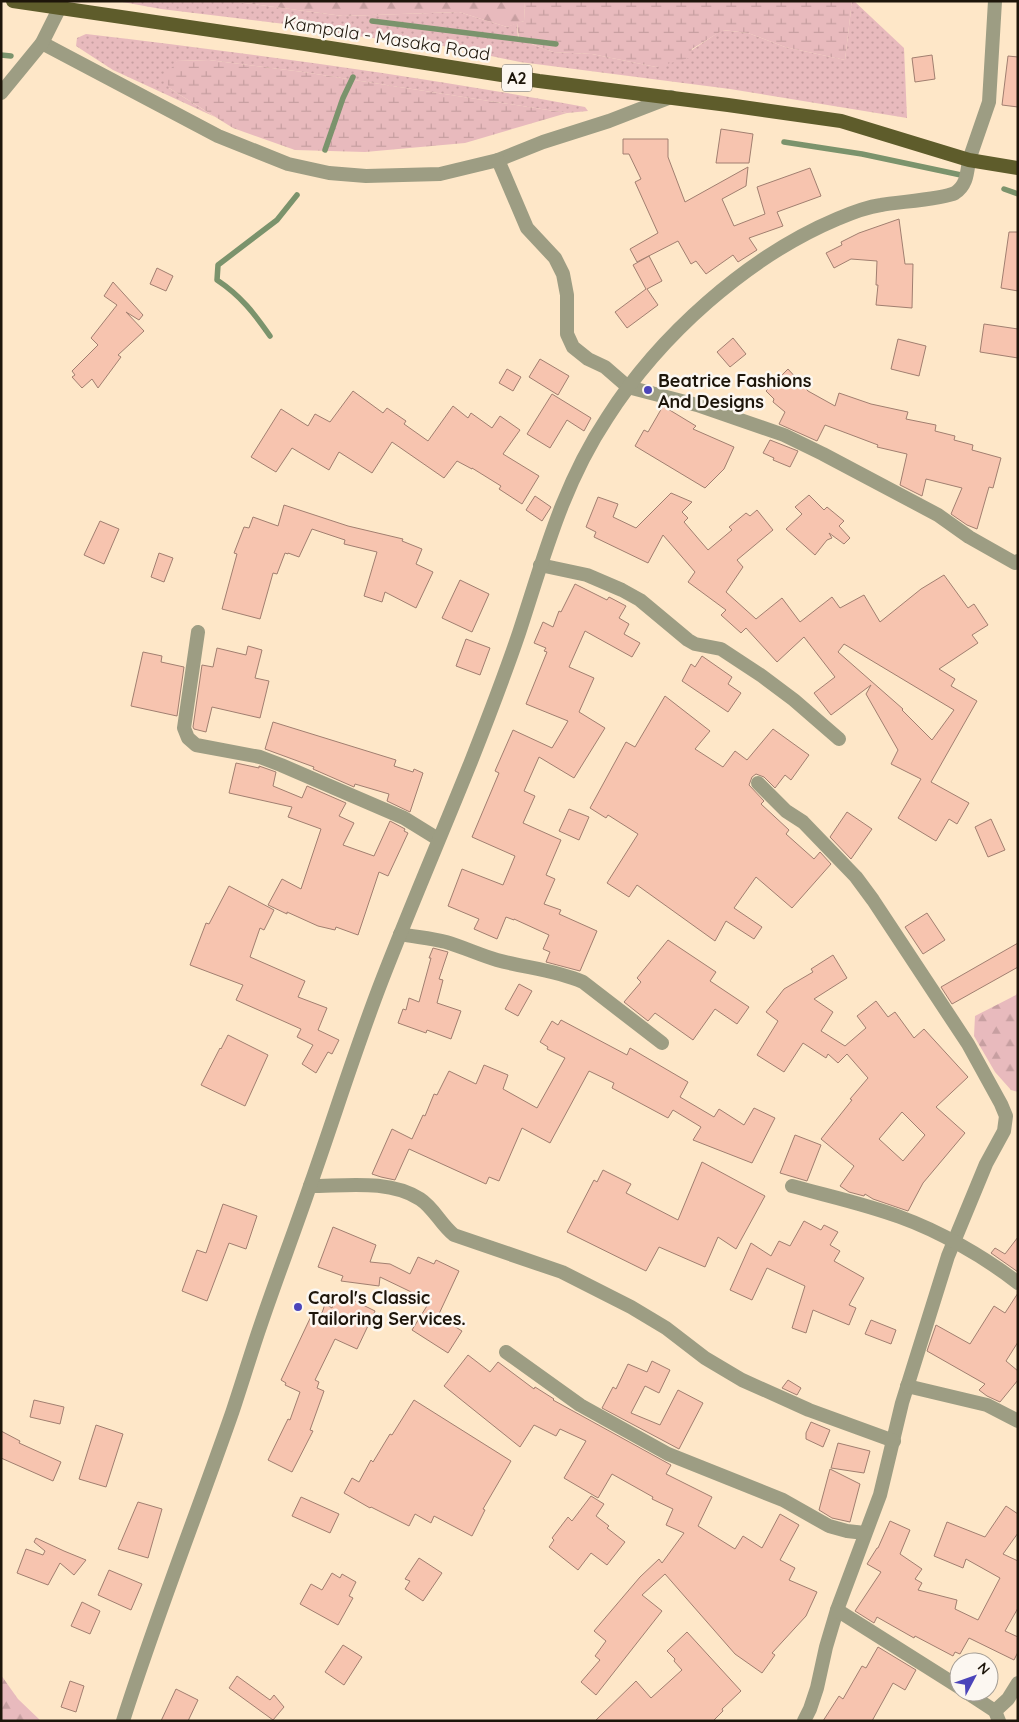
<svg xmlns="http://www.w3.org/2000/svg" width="1019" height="1722" viewBox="0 0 1019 1722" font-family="Quicksand,sans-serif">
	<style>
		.grass { fill: url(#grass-dots) }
		.forest { fill: url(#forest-firs) }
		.wetland { fill: url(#wetland-marsh) }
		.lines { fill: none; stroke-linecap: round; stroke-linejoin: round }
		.stream { stroke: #7b936c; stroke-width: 5.5 }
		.building { fill: #f7c4af; stroke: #a17f70; fill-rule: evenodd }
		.minor { stroke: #9d9d83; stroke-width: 14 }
		.tertiary { stroke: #9d9d83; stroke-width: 14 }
		.primary { stroke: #5e5c2b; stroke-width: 14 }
		.poi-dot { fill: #4b44ba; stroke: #fcf7f1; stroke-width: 2 }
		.labels { text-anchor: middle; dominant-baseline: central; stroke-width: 5; stroke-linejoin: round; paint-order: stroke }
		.shield { fill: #fcf7f1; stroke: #60594f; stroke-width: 1 }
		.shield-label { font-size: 16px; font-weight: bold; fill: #1d150a }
		.street-label { font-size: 18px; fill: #1d150a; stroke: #fcf7f1 }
		.poi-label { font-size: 18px; font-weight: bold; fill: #1d150a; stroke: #fcf7f1; text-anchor: start }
	</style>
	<defs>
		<pattern id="grass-dots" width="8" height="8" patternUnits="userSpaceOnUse" patternTransform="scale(1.25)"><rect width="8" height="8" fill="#e8babd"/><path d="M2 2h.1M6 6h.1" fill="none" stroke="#c79fa1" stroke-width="1.8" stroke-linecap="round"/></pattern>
		<pattern id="forest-firs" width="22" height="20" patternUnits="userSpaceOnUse" patternTransform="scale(1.25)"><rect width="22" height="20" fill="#e8babd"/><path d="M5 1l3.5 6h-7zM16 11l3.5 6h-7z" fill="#c79fa1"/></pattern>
		<pattern id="wetland-marsh" width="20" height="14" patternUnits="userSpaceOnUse" patternTransform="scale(1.25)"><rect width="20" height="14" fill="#e8babd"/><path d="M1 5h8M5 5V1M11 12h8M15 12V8" fill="none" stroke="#c79fa1"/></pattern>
	</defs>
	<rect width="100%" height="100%" fill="#fee7c8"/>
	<g class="grass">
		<path d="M117,1H230L343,16L459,12L507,27L517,23L518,39L553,52L592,54L656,67L692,50L722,30L748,33L785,47L845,60L852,1H854L904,48L907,118L730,89L520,62L443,46L356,36L301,26L161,9Z"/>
		<path d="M86,34C254,54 420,76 585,107L588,111L567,113L303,72L209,60L177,61L169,88L215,117L113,70L76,46L77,38Z"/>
	</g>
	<g class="forest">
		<path d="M230,1H525L524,21L507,27L459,12L343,16Z"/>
		<path d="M1018,991V1092L1011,1090L995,1072L974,1036L975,1016L1016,995Z"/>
		<path d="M1,1675L18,1699L41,1721H1Z"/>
	</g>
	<g class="wetland">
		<path d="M525,1H852L845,60L785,47L748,33L723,30L692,49L689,58L656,67L592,54L553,52L519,39L517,23L524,21Z"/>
		<path d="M209,60L303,72L567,113L465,143L365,152L295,150L233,128L169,88L165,76L177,61Z"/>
	</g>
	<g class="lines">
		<g class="stream">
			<path d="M372,21L556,44"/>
			<path d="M1,55L11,56"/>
			<path d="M784,142L862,154L961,175"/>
			<path d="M325,150L343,98L353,77"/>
			<path d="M1004,189L1018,194"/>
			<path d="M270,336C254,313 241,296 217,280L218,265L277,220L297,195"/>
		</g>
	</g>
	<g class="building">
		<path d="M932,55L935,79L915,82L912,58Z"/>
		<path d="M1008,56L1018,57V107L1002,105Z"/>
		<path d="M721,129L753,134L749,163H716Z"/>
		<path d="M623,139H668V157L685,202L748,167L746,186L722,199L734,226L765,214L757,187L810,168L821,196L777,212L783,226L749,238L757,250L738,262L733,255L706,274L696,261L691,264L678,241L637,262L630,249L658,233L635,182L641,179L629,154H623Z"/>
		<path d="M899,219L905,264H913L912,308L876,305L878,285H876L877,261L851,259L834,268L826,253L842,245L841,242L859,233Z"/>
		<path d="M1009,232H1018V291L1001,288Z"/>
		<path d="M649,256L662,281L647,289L658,305L627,328L615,312L646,289L633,265Z"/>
		<path d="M157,268L173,276L166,291L150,284Z"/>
		<path d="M113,282L143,315L139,320L126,312L144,331L118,355L121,357L98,388L92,379L82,388L72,377L75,375L72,371L98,345L91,338L117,305L104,296Z"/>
		<path d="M984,324L1018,329V358L980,352Z"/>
		<path d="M733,338L746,354L730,367L717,352Z"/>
		<path d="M898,339L926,346L919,376L891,369Z"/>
		<path d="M540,359L569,376L558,395L529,377Z"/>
		<path d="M507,369L521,377L513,391L499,383Z"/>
		<path d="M788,369L808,391L835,406L839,393L871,404L908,412L906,419L936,425L935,431L955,436L954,440L973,445L972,450L1001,458L993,488L989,487L977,529L967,525L951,514L962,488L926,479L922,496L900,485L907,454L877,447L878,445L825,425L817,441L779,424L785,412L773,402L774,399L766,391Z"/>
		<path d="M353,391L383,413L387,408L406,421L404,424L428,441L453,406L468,418L471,413L492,428L500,416L520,430L503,454L539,476L522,504L499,489L501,486L472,468V469L457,461L444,478L392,442L372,473L339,452L329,470L292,448L276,472L251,457L281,409L308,426L315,414L330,422Z"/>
		<path d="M552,394L591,418L584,431L567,420L550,448L527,434Z"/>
		<path d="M663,406L696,426L693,429L734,447L724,469L705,488L635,446L644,430L648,432Z"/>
		<path d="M770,440L798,451L790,467L773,460L774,458L763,453Z"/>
		<path d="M671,493L692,502L682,512L688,518L684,522L708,550L732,530L729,527L746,513L750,516L757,510L773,530L737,560L743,567L726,592L756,619L782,598L800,622L832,597L840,608L864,595L880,622L921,589L944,575L968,608L974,604L988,625L972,635L978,643L939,669L955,679L951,686L977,701L931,782L969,803L957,824L949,819L936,841L898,818L921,779L891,764L898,750L866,694L871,685L831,715L814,693L835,677L804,637L777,662L746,628L741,633L721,615L726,610L688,582L695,572L663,535L648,563L594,537L596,532L586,527L598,497L618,504L613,517L636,528ZM844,644L954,710L932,740L902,710L903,709L838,652Z"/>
		<path d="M809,495L824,510L827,507L844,521L839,526L850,538L844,544L829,533L832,538L827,540L815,555L786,529L802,514L795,507Z"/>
		<path d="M535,496L551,507L542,521L526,510Z"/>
		<path d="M284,505L348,526L403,539L402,541L422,549L416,564L433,572L416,608L385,592L382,602L364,596L377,552L344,544L345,540L312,529L299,557L288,553V554L285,553L277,574L273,573L260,619L222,609L237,554L234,553L244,527L249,528L253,517L278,526Z"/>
		<path d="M100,521L119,529L104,564L84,555Z"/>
		<path d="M159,553L173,558L164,582L151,577Z"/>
		<path d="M460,580L489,594L472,632L442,618Z"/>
		<path d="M575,584L607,600L609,597L626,606L619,618L629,624L624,634L640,643L632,657L585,631L569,667L594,678L579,712L605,728L574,778L539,757L524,791L535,796L523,823L561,840L546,875L555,879L544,904L561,910L559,914L597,931L580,971L546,962L550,952L543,949L549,935L514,919V920L506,917L497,939L474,929L479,919L448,906L462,869L503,885L515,856L472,837L499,773L495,771L513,730L552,748L568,721L526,704L547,652L544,651L546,648L534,643L543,622L553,627L559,611L561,612Z"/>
		<path d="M466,639L490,648L480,675L456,666Z"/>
		<path d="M248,646L262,650L255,678L269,681L260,718L212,707L206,732L194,729L193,727L202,665L213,667L217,648L246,655Z"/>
		<path d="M143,652L162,656L161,662L184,667L177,716L131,706Z"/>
		<path d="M702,656L732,677L728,684L741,693L728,712L682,681L691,664L695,667Z"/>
		<path d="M665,696L710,731L695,749L723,767L735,751L747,760L773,729L809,755L791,780L785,775L775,788L764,777L756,774L752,777L749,785L764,801L761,804L789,830L786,834L814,859L820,852L831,864L792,908L756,877L734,908L762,927L754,939L726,921L715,941L637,885L629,897L607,883L638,834L608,815L606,818L590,808L626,742L635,747Z"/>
		<path d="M273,722L396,760L394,766L413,772L414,769L423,773L410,812L387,801L389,794L355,784L354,787L313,769L314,767L265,749Z"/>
		<path d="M236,763L259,768V766L276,772L273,786L302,798L307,786L346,803L339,816L354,823L343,845L374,856L390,821L405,829L404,831L408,833L388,876L379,872L358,935L336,927L335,930L318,926L287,912V914L268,905L282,879L301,889L321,829L288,817L292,807L229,793Z"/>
		<path d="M569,809L589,817L579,840L559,831Z"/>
		<path d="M847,812L872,829L851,859L830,837Z"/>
		<path d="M991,819L1005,850L988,857L975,827Z"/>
		<path d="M229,886L274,910L264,930L260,928L250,957L305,981L298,997L327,1008L318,1030L339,1040L332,1054L328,1052L316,1073L302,1064L313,1045L297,1037L301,1029L236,1000L243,985L190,965L206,923L209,924Z"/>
		<path d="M927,913L945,940L923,954L905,927Z"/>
		<path d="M668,940L716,972L710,981L749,1007L737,1024L715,1009L693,1040L655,1013L648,1021L624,1002L641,982L637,978Z"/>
		<path d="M1018,943V967L952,1004L941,987Z"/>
		<path d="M433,948L448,952L439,979L443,980L437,1003L461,1011L451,1039L427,1030L426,1033L398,1023L403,1009L406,1010L409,998L419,1002L431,958H429Z"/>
		<path d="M833,955L847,978L814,999L833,1012L821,1031L845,1046L866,1028L857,1016L876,1001L888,1017L895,1012L914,1038L924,1029L968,1077L936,1107L965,1133L923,1183L908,1211L873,1199L865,1194L864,1196L849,1192L840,1186L854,1166L821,1139L852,1100L850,1099L868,1078L847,1054L838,1063L828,1054L826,1058L803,1043L784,1072L757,1055L778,1021L766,1012L784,989L813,972L811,969ZM902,1112L925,1135L903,1161L879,1139Z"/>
		<path d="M519,984L532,991L518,1016L505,1009Z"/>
		<path d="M561,1020L627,1055L630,1048L688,1082L680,1097L714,1117L719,1109L744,1125L754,1108L775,1118L752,1163L693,1140L701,1127L673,1110L668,1118L612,1088L614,1083L589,1071L550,1143L522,1128L499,1181L489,1177L486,1184L409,1149L395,1180L381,1177L372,1174L392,1129L412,1139L423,1115L425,1116L434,1094L437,1095L449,1071L476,1084L484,1065L508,1075L503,1089L537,1108L565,1058L547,1049L548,1047L540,1042L552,1021L558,1025Z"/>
		<path d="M228,1035L268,1055L245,1106L201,1085L220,1048L221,1049Z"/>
		<path d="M795,1135L821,1145L807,1181L780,1173Z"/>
		<path d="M702,1162L765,1196L736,1249L718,1237L705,1267L659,1247L646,1271L567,1232L594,1180L597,1182L603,1170L631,1184L626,1193L678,1220Z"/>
		<path d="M223,1204L257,1216L246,1249L229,1243L207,1301L182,1291L197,1250L206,1253Z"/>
		<path d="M804,1221L821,1230L824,1225L838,1232L830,1245L840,1251L834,1261L864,1278L849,1305L856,1308L849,1325L813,1310L806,1333L792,1328L805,1286L767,1268L752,1300L730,1290L751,1243L771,1256L779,1241L790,1246Z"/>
		<path d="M333,1227L376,1245L370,1262L390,1264L410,1274L418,1257L434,1264L436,1260L459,1271L438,1316L462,1331L448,1353L412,1330L430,1301L380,1277L379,1286L341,1281L343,1276L318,1267Z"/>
		<path d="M1018,1237V1272L991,1253L995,1248L1005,1254Z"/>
		<path d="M337,1292L375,1311L357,1349L335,1339L315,1380L319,1382L317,1388L324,1391L310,1430L313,1431L292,1472L268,1460L288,1419L290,1420L300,1392L285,1385L286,1383L281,1380L314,1310L322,1313L325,1304L332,1308Z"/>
		<path d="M1018,1293V1342L1006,1361L1018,1371V1380L1000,1402L987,1396L979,1390L985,1384L927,1351L936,1325L970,1344L994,1306L1005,1313Z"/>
		<path d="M871,1320L896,1330L891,1344L865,1334Z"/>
		<path d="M468,1355L490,1372L498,1362L534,1389L535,1387L554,1399L553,1400L671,1465L666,1474L712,1497L698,1526L735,1549L743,1536L762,1548L780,1514L799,1525L780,1560L795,1568L789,1580L817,1592L806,1616L772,1653L775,1655L762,1673L735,1654L665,1574L642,1595L662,1611L596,1695L581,1682L600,1660L595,1656L606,1641L594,1631L640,1577L659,1559L662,1563L684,1533L666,1525L673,1509L652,1499L653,1497L612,1474L598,1498L564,1478L586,1441L560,1429L556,1436L534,1425L520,1447L444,1386Z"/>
		<path d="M652,1361L670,1370L659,1393L645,1386L631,1413L660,1425L678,1390L703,1403L679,1449L602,1408L613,1387L616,1389L628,1364L647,1372Z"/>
		<path d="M788,1380L801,1388L797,1395L782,1388Z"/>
		<path d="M34,1400L64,1407L60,1424L30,1417Z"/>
		<path d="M414,1400L511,1461L483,1509L485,1510L472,1536L434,1516L431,1523L415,1514L409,1526L371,1507L370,1508L344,1493L352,1478L359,1482L371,1460L373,1462L390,1434L392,1435Z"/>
		<path d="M811,1422L830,1430L823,1447L806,1439V1433Z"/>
		<path d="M96,1425L123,1434L106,1487L79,1479Z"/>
		<path d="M1,1431L20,1441L19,1443L61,1462L53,1481L1,1458Z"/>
		<path d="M838,1443L870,1451L864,1473L831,1468Z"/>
		<path d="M830,1469L860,1484L850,1522L832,1518L819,1510Z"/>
		<path d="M591,1496L604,1504L596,1516L609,1526L607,1528L625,1542L607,1565L591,1553L578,1570L549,1547L554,1540L552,1538L568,1517L572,1521Z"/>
		<path d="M301,1497L339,1514L330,1533L292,1516Z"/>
		<path d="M138,1502L162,1509L148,1558L118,1549Z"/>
		<path d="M1006,1506L1018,1514V1533L1003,1554L1018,1561V1608L1005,1631L1018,1637V1652L1014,1660L969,1638L960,1654L955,1652L953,1656L915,1636L914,1638L877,1617L874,1623L855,1611L881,1572L867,1564L877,1548H878L890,1521L910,1530L900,1554L922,1569L915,1579L922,1583L918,1590L957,1600L955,1609L978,1620L1000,1578L966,1559L963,1568L934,1556L947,1522L985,1537Z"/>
		<path d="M36,1538L64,1551L86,1560L74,1575L60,1563L48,1585L17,1573L26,1549L43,1555L45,1551L34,1542Z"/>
		<path d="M419,1558L442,1573L423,1601L405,1589L410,1581L405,1579Z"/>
		<path d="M109,1570L142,1584L131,1610L98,1595Z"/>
		<path d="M332,1573L340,1578L342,1574L356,1582L349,1596L353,1598L338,1625L300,1604L311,1584L322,1590Z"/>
		<path d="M82,1602L100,1611L90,1634L71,1626Z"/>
		<path d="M687,1632L741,1691L722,1709L723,1711L713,1721H595L636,1681L651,1698L682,1670L674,1661L675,1659L667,1651Z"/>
		<path d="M343,1645L362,1657L344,1685L325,1672Z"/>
		<path d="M878,1647L916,1670L905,1690L893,1683L872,1721H823L839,1696L843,1699L862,1666L866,1668Z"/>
		<path d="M237,1676L270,1700L274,1695L284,1707L273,1720L229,1688Z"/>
		<path d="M70,1681L84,1686L76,1712L61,1707Z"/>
		<path d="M176,1689L198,1700L188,1721H161Z"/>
	</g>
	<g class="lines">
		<g class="minor">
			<path d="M42,43L218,136L288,164L329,173L366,176L440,174L498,160L543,142L609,121L671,97"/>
			<path d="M1,93L42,43L60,7"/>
			<path d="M498,160L527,228L555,258L563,274L567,295V334L573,347L588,359L605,367L628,387L697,405L784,435L823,454L938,515L969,537L1015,563L1018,561"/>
			<path d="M969,160L989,102L995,1"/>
			<path d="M540,565L587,575L622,590L640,600L688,640L695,644L721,649L762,676L794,700L839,739"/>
			<path d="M198,632L184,728L188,738L196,745L260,757L281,765L404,818L438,839"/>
			<path d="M758,783L786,811L803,822L856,877L873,900L968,1044L1001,1104L1006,1116L1004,1131L986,1164L948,1256L902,1403L880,1495L837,1610L826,1647L817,1688L810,1709L804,1721"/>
			<path d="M400,934C415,937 431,938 446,942C463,947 480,955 497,960C526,968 555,970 583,982L662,1043"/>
			<path d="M310,1186C345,1186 389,1179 420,1199C434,1208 441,1225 454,1235L562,1272L631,1307L666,1328L705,1358L742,1380L809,1410L894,1441"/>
			<path d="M792,1186C828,1196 865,1204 900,1217C939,1231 985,1257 1018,1283"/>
			<path d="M506,1352L580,1405L668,1454L783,1500L829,1526L847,1531L865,1533"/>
			<path d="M907,1386L987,1405L1018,1421"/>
			<path d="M837,1610L959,1687"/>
			<path d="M966,1692L995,1711L999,1721"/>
			<path d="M995,1711L1008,1699L1018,1683"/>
		</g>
		<path class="tertiary" d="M123,1721C156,1617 196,1516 232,1413C242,1383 251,1353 261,1324C277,1277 295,1230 311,1183C335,1115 356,1047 382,980C410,908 441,836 470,764C487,721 504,677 519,633C544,557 562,486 607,418C659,336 747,257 837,219C851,213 867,207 881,205C897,202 944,199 955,193C967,185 967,173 969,160"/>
		<path class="primary" d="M13,1L305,44L539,81L728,105L841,121L969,160L1018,168"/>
	</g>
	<g class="poi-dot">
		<circle cx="648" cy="390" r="5"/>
		<circle cx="298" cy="1307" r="5"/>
	</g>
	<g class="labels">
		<rect class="shield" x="502" y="64.5" width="30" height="27" rx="4"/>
		<g class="shield-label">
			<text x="517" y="78">A2</text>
		</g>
		<g class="street-label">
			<text transform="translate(387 38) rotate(9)">Kampala - Masaka Road</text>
		</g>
		<g class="poi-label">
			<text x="658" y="380">Beatrice Fashions<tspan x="658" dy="21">And Designs</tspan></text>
			<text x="308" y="1297">Carol's Classic<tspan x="308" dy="21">Tailoring Services.</tspan></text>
		</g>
	</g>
	<rect width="1019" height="1722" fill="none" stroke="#1d150a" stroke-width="5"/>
	<g transform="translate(974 1677) rotate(49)"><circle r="24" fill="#fcf7f1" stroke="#a39d95"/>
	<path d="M0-4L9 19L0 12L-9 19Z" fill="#4b44ba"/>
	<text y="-8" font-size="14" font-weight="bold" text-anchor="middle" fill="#1d150a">N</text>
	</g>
</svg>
